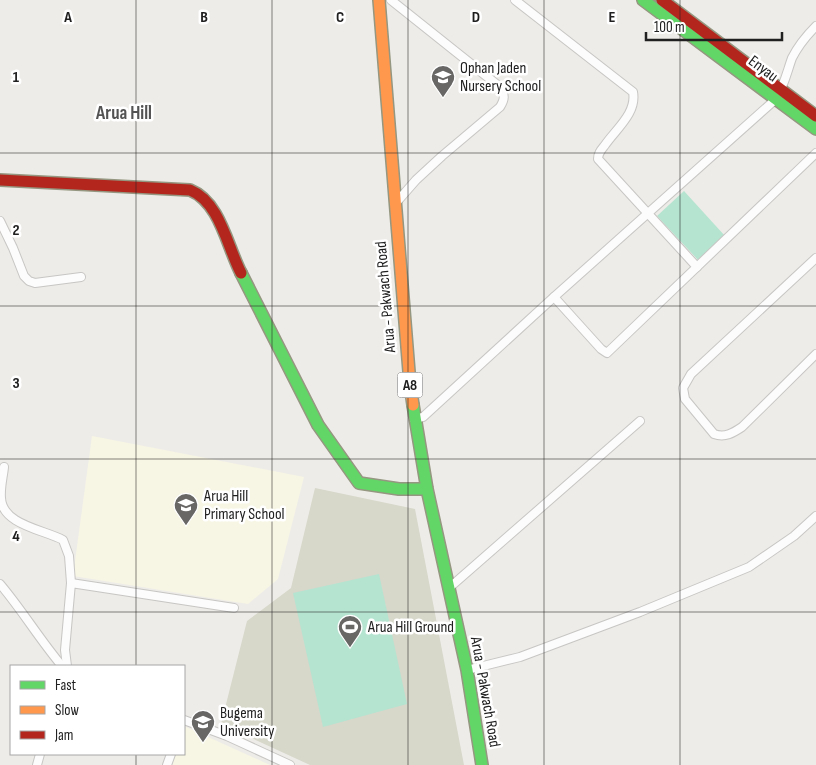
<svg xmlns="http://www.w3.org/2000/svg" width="816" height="765" viewBox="0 0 816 765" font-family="'Sofia Sans Condensed',sans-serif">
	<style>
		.education { fill: #f7f6e4 }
		.construction { fill: #d7d7ca }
		.pitch { fill: #b5e4d1 }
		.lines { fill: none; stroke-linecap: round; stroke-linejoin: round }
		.street-casing { stroke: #c7c6c4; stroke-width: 10 }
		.fast-casing { stroke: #959780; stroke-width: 14 }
		.slow-casing { stroke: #959780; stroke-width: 14 }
		.jam-casing { stroke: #959780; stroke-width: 14 }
		.street { stroke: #fcfcfc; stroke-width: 8 }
		.fast { stroke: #63d668; stroke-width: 11 }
		.slow { stroke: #ff974d; stroke-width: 11 }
		.jam { stroke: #b3261e; stroke-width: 11 }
		.grid { fill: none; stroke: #202020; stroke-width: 1; stroke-opacity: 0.55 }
		.labels { text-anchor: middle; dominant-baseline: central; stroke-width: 5; stroke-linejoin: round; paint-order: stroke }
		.shield { fill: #fff; stroke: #636363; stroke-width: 1 }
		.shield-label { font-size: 15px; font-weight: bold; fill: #202020 }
		.poi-label { font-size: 16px; fill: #202020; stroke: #fff; text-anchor: start }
		.street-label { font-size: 16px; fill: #202020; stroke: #fff }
		.quarter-label { font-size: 19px; font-weight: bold; fill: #535353; stroke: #fff }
		.grid-label { font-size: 16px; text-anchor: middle; font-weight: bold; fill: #202020; stroke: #fff; stroke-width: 5; stroke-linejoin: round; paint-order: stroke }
	</style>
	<rect width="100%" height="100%" fill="#eeece8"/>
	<g class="education">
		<path d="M92,436L304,477L278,579L248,604L73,576Z"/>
		<path d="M186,727L270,765H172L176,754H184V733Z"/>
	</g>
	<path class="construction" d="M315,488L415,509L464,765H310L221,724L247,621L291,588Z"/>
	<g class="pitch">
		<path d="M684,191L725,236L699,261L657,216Z"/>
		<path d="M379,574L407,704L323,727L293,593Z"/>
	</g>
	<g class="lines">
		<g class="street-casing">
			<g id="street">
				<path d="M391,0L500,87C505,95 505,99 500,107L442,156L416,180L395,204"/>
				<path d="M515,0L633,92C637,113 616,129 605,145C601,150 598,153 598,159L697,267"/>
				<path d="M0,221L13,248L24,276L29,281L35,283L81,277"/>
				<path d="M816,258L691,374L683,388L685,399L714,434C725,438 733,433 742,427L816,354"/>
				<path d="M554,297L601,349L607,353L816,153"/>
				<path d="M414,419L423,417L554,297L776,99C784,86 787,72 792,58C798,46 806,36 816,26"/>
				<path d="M4,467C3,477 0,488 1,498C2,525 45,530 63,540L69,556L71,583"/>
				<path d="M0,584C22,610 40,640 62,666"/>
				<path d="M449,588L640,421"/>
				<path d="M67,666L65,650L71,583L234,608"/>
				<path d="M467,670L520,657L640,612L749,567L794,536L816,516"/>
				<path d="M184,720L227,736L290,765"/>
				<path d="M37,765L40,754"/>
				<path d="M167,765L171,754"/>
			</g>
		</g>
		<g class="fast-casing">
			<g id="fast">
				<path d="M643,0L816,129"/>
				<path d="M241,273L318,425L359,483L399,489H427"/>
				<path d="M413,405L427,489L467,670L482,765"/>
			</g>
		</g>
		<g class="slow-casing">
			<path id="slow" d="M379,0L410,384L413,405"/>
		</g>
		<g class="jam-casing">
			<g id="jam">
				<path d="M662,0L816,116"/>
				<path d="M0,180L190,190C220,202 227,246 241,273"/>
			</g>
		</g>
		<use href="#street" class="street"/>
		<use href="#fast" class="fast"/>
		<use href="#slow" class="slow"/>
		<use href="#jam" class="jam"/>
	</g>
	<path class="grid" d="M136,0V666M272,0V765M408,0V765M544,0V765M680,0V765M0,153H816M0,306H816M0,459H816M0,612H816M136,754V765"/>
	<defs>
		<g id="school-pin" transform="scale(1.25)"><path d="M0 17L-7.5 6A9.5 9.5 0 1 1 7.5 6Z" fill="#686766" stroke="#fff"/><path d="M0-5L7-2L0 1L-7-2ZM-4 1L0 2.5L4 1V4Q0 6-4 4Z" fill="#fff"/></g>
		<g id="stadium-pin" transform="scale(1.25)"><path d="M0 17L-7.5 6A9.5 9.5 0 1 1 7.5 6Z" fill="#686766" stroke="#fff"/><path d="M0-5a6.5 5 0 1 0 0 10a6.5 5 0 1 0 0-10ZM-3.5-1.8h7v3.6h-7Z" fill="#fff"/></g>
		<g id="university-pin" transform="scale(1.25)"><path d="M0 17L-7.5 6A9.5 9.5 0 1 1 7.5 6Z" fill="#686766" stroke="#fff"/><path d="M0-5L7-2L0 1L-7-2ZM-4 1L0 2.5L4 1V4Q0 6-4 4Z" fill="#fff"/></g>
	</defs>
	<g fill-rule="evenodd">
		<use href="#school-pin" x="443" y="77"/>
		<use href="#school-pin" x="186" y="505"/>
		<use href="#stadium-pin" x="350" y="627"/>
		<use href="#university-pin" x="203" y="722"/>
	</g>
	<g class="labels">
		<rect class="shield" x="397.5" y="372.5" width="25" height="25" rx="4"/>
		<g class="shield-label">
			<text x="410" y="385">A8</text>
		</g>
		<g class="poi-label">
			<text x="460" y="68">Ophan Jaden<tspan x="460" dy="18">Nursery School</tspan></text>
			<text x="204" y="496">Arua Hill<tspan x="204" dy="18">Primary School</tspan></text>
			<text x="368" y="627">Arua Hill Ground</text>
			<text x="220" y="713">Bugema<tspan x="220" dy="18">University</tspan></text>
		</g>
		<g class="street-label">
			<text transform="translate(763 69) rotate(37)">Enyau</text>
			<text transform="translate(386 297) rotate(-95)">Arua - Pakwach Road</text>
			<text transform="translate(485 692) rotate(80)">Arua - Pakwach Road</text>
		</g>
		<g class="quarter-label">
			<text x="124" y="113">Arua Hill</text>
		</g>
	</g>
	<g class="grid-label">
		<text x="68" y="22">A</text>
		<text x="204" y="22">B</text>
		<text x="340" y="22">C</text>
		<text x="476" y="22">D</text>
		<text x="612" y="22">E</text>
		<text x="16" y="82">1</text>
		<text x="16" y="235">2</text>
		<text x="16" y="388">3</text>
		<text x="16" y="541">4</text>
	</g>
	<rect x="10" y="665" width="175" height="90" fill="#ffffff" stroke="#a6a6a6"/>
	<rect x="20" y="681" width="25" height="8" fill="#63d668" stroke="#a6a6a6"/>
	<text x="55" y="690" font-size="15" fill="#202020">Fast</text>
	<rect x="20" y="706" width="25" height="8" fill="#ff974d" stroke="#a6a6a6"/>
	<text x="55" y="715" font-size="15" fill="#202020">Slow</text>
	<rect x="20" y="731" width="25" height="8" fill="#b3261e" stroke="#a6a6a6"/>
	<text x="55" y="740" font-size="15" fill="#202020">Jam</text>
	<path d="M646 32v8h136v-8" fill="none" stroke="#202020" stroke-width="2.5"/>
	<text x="654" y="32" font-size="15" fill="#202020" stroke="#ffffff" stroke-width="4" paint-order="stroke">100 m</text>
</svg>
